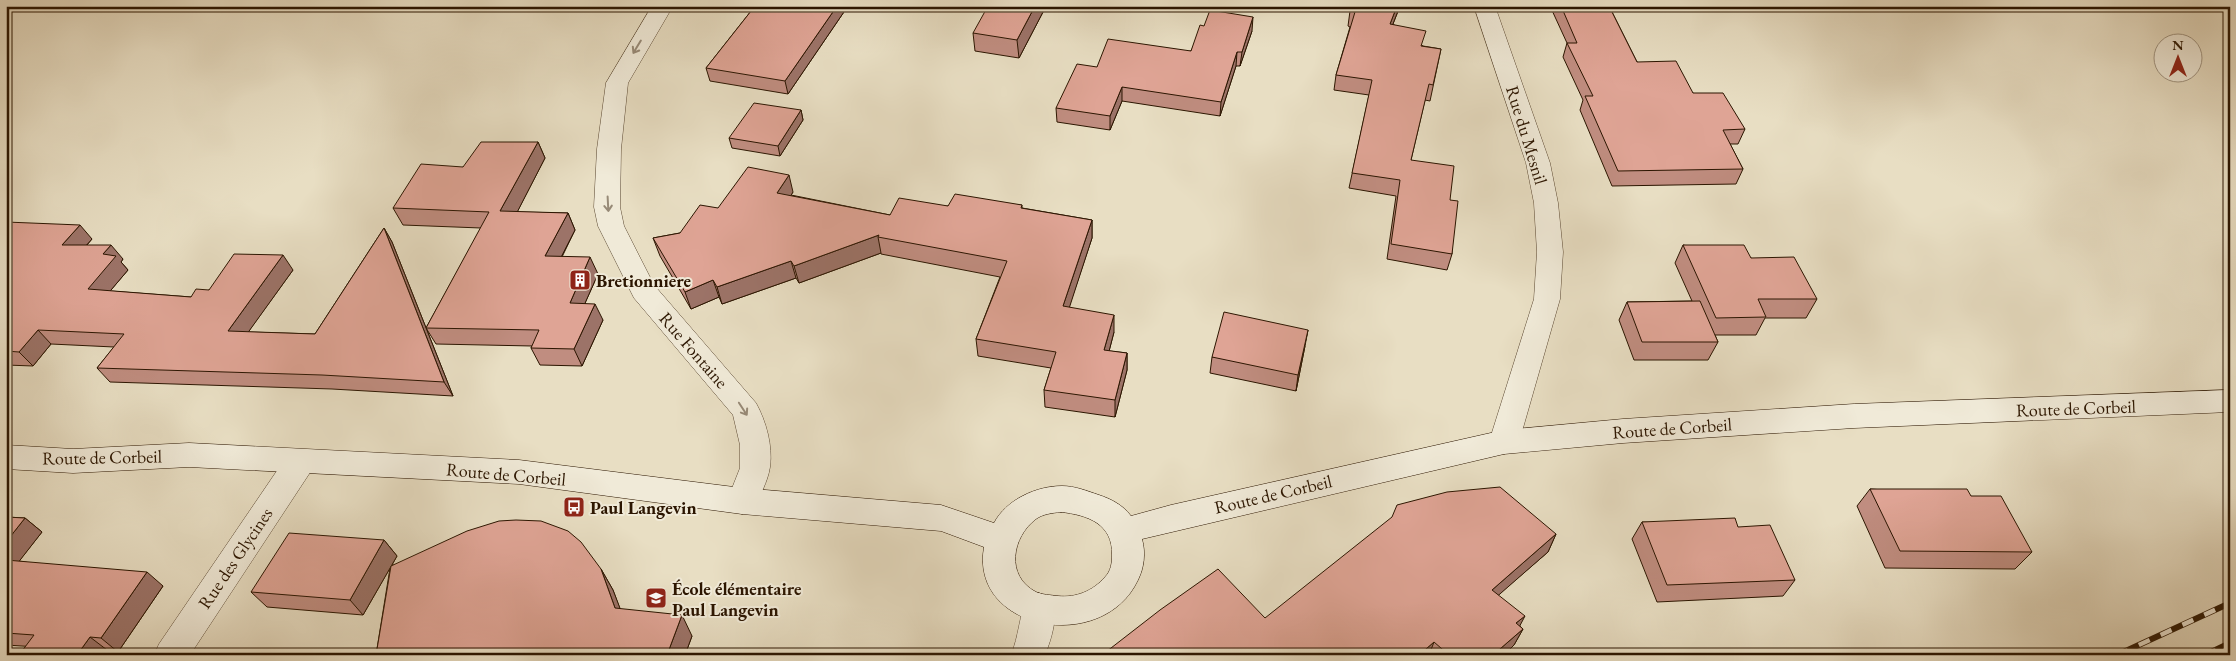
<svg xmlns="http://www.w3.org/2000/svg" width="2236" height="661" viewBox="0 0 2236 661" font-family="'EB Garamond',serif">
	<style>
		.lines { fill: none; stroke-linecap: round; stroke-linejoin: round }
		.minor-casing { stroke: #5a4731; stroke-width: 1 }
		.secondary-casing { stroke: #2b1500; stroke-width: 1 }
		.minor { fill: #f0ead8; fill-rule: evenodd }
		.secondary { fill: #f0ead8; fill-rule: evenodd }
		.rail-casing { stroke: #2b1500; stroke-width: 6 }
		.rail { stroke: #f0ead8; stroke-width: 4.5; stroke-dasharray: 12; stroke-linecap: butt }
		.wall { fill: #c08d80; stroke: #2b1500 }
		.shaded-wall { fill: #9c7368; stroke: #2b1500 }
		.building { fill: #dfa495; stroke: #2b1500 }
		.oneway { stroke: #978a77 }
		.labels { text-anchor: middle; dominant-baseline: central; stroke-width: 4; stroke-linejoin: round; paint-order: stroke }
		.street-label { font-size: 18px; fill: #2b1500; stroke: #f0ead8 }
		.poi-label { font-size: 18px; font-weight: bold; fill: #2b1500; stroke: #f0ead8; text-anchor: start }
	</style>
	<rect width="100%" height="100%" fill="#e8dec3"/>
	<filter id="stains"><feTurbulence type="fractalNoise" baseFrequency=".004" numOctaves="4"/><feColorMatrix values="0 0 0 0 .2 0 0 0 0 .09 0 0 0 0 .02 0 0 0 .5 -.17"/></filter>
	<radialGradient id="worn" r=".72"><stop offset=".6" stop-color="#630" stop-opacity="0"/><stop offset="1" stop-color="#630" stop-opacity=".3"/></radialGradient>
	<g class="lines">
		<g class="minor-casing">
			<g id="minor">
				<path d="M652,6H673L628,83L621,149L620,207L624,226L654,285L756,403C766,421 773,446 770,467C768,481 759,498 753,510L742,514L731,510L727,501L740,468V445L733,415L634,298L598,226L594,207L597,149L606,83Z"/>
				<path d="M1474,6H1495L1550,163L1558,203L1563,252L1560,299L1519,442L1515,450L1504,454L1493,450L1489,442L1534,299L1537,252L1534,203L1526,163Z"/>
				<path d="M300,450L311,453L315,462L311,471L190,655H154L159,644L289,453Z"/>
				<path d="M1039,593L1051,598C1059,615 1052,637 1045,655H1011C1019,636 1019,616 1027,598Z"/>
			</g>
		</g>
		<g class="secondary-casing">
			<path id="secondary" d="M2230,390V412L1854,428L1623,443L1504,454L1142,539C1146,553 1144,568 1138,580C1103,655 969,631 984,547L941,531L742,514L519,484L189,467L73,473L6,469V445L73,449L189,443L519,460L742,488L941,505L994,523C1006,500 1036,486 1062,486C1075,486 1087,491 1099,495C1111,499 1123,505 1131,516L1171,505L1504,430L1623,419L1854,404ZM1061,512C1088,515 1113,524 1112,555C1112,563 1111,571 1105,577C1093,591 1076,598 1058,596C1051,595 1042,595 1036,592C1005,576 1012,537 1036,519C1043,514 1052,513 1061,512Z"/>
		</g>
		<use href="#minor" class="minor"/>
		<use href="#secondary" class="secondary"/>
		<g class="rail-casing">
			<g id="rail">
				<path d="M2117,655L2230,603"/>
				<path d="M2205,655L2230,643"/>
			</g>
		</g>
		<use href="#rail" class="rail"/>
	</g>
	<g class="wall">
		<path d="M755,6H848L788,94L710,81L706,68Z"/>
		<path d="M1352,6H1400L1393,24L1423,46L1441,49L1430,101L1425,100L1411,160L1450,200L1452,254L1447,270L1387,259L1396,196L1349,188L1369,95L1334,90L1336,75L1350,27L1348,26L1350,11Z"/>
		<path d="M1550,6H1609L1637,62L1693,93L1745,129L1738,144H1730L1743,169L1736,184L1612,186L1580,110L1583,100L1563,57L1567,43Z"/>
		<path d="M1043,12L1019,58L975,51L973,33Z"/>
		<path d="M1204,26L1252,31L1240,66H1236L1220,116L1122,101L1110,130L1057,122L1056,108L1097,67L1191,51Z"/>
		<path d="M801,110L803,120L780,156L732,148L729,138Z"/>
		<path d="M538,142L545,158L517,212L568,213L575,230L562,257L598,274L585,303L603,320L582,366L540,365L531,348L532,346L436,344L426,328L481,228L403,225L393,208L463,167Z"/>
		<path d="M793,192L791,195L890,215L948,206L1022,205V208L1092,220V238L1069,307L1114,332L1109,351L1127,353V370L1115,417L1045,407L1044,390L1051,368L978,356L976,339L1000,277L881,254V253L799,283L796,278L722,304L719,297L691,309L660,256L653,238L680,233Z"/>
		<path d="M6,222L92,239L87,245L123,259L121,262L128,270L110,291L191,297L209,290L293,270L248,332L315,334L384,228L392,242L453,396L332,389L110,382L97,368L114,347L51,344L33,366L6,365Z"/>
		<path d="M1683,245L1751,258L1817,299L1806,318H1765L1756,335H1715L1718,342L1708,360H1634L1619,320L1627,302L1692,301L1675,263Z"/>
		<path d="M1305,346L1296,391L1210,373L1212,357Z"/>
		<path d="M1870,489L1971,496L2032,552L2015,569L1885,568L1857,506Z"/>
		<path d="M6,517L25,518L42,532L19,561L163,586L118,652L6,645Z"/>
		<path d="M1642,522L1738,527L1795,580L1783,596L1657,602L1632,539Z"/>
		<path d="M1556,534L1548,552L1498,595L1520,626L1523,629L1514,645L1504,655H1102L1265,618Z"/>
		<path d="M384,540L397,556L392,565L601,569L613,590L620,609L692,636L685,655H376L390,568L363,615L267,607L251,592Z"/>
	</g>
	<g class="shaded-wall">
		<path d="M837,6H848L788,94L785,81Z"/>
		<path d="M1035,6H1042L1043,12L1019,58L1017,40Z"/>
		<path d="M1397,6H1400L1387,39L1390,24Z"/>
		<path d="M1253,17L1252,31L1240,66L1242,52Z"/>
		<path d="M1237,52L1236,66L1220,116L1221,102Z"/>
		<path d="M1122,87V101L1110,130V116Z"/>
		<path d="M801,110L803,120L780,156L778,146Z"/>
		<path d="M538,142L545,158L509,228L500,211Z"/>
		<path d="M789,175L793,192L782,210L777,193Z"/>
		<path d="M568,213L575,230L553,273L545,256Z"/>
		<path d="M1092,220V238L1064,324L1063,306Z"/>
		<path d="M80,225L92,239L74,259L62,245Z"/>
		<path d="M384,228L392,242L453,396L444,382Z"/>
		<path d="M879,235L878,237L881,253L799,283L794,266Z"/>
		<path d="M111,245L123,259L121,262L128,270L100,303L88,289L103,254Z"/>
		<path d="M283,255L293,270L239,345L228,331Z"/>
		<path d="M590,257L598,274L578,319L570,303Z"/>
		<path d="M791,261L796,278L722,304L717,287Z"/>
		<path d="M713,280L719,297L691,309L685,292Z"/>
		<path d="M595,304L603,320L582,366L574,349Z"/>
		<path d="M1114,315V332L1105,367L1104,350Z"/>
		<path d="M38,330L51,344L33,366L19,352Z"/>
		<path d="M1308,330L1305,346L1296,391L1298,375Z"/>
		<path d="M1127,353V370L1115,417V400Z"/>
		<path d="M25,518L42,532L10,573L6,570V542Z"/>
		<path d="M1556,534L1548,552L1485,607L1492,590Z"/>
		<path d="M384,540L397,556L363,615L350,600Z"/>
		<path d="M601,569L613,590L628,629L615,608Z"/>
		<path d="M147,572L163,586L118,652L101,638Z"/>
		<path d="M682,615L692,636L685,655H667Z"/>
		<path d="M1525,616L1516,633V623Z"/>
		<path d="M1523,629L1514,645L1504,655H1493Z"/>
		<path d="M90,637L107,650L104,655H77Z"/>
		<path d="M1434,642L1429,655H1419Z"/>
	</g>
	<g class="building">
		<path d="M755,6H837L785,81L706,68Z"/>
		<path d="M988,6H1035L1017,40L973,33Z"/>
		<path d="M1352,6H1397L1390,24L1426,31L1421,46L1441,49L1433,85L1429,84L1411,160L1454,166L1450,200L1458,201L1452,254L1391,244L1400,180L1352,173L1372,80L1336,75L1355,12L1350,11Z"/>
		<path d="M1561,6H1609L1637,62L1676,61L1693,93H1723L1745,129L1723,130L1743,169L1618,171L1585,96H1593L1567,43H1577Z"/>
		<path d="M1210,10L1253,17L1242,52H1237L1221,102L1122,87L1110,116L1056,108L1077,64L1097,67L1108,39L1191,51L1200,25L1204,26Z"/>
		<path d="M754,103L801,110L778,146L729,138Z"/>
		<path d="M481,142H538L500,211L568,213L545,256L590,257L570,303L595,304L574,349L531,348L539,330L426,328L489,212L393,208L421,164L463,167Z"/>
		<path d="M748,167L789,175L777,193L890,215L899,198L948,206L955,194L1022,205L1021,208L1092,220L1063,306L1114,315L1104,350L1127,353L1115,400L1044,390L1056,352L976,339L1007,261L878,237L879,235L794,266L791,261L717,287L713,280L685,292L653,238L680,233L700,205L718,208Z"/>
		<path d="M6,222L80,225L62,245H111L103,254L116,256L88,289L191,297L196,289L209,290L234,254L283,255L228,331L315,334L384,228L444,382L322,375L97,368L124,334L38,330L19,352L6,351Z"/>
		<path d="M1683,245H1744L1751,258L1794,257L1817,299H1758L1766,317L1716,318Z"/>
		<path d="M1700,301L1718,342H1642L1627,302Z"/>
		<path d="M1224,312L1308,330L1298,375L1212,357Z"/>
		<path d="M1500,487L1556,534L1492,590L1525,616L1516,623L1523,629L1493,655H1449L1434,642L1419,655H1102L1160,610L1218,569L1265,618L1392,517L1397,505L1447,492Z"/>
		<path d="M1870,489H1967L1971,496H2001L2032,552L1900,551Z"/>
		<path d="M6,517L25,518L6,542Z"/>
		<path d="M1735,518L1738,527L1770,525L1795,580L1667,585L1642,522Z"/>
		<path d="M516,520L541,521L568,531L581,542L601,569L615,608L682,615L667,655H376L391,566L467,531L499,521Z"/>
		<path d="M289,533L384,540L350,600L251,592Z"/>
		<path d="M6,560L147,572L101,638L90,637L77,655H19L34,635L6,633Z"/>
	</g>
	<defs><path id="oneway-shaft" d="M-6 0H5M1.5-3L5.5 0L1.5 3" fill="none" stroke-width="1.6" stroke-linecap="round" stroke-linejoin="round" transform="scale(1.25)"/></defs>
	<g class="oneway">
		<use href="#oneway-shaft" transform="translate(637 47) rotate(121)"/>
		<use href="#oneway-shaft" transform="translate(608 204) rotate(87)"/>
		<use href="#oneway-shaft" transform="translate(743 409) rotate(57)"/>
	</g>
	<defs>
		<g id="building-square" transform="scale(1.125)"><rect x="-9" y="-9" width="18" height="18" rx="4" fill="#8f2418" stroke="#f0ead8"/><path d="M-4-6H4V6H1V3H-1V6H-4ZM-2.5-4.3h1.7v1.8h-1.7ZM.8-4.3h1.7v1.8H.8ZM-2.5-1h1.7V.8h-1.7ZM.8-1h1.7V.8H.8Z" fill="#fff"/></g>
		<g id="bus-square" transform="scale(1.125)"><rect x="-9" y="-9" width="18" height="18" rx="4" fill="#8f2418" stroke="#f0ead8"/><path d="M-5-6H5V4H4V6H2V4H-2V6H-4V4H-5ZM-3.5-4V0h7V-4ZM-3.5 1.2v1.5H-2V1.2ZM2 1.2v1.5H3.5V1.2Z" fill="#fff"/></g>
		<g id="school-square" transform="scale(1.125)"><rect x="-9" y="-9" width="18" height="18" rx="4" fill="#8f2418" stroke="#f0ead8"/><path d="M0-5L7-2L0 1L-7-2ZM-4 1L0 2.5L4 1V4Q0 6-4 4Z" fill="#fff"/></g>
	</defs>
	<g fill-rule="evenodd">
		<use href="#building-square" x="580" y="280"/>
		<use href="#bus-square" x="574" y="507"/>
		<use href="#school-square" x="656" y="598"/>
	</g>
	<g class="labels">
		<g class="street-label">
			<text transform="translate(1527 135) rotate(73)">Rue du Mesnil</text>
			<text transform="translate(694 350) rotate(49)">Rue Fontaine</text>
			<text transform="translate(2076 408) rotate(-2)">Route de Corbeil</text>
			<text transform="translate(1672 428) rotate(-4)">Route de Corbeil</text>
			<text transform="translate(102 457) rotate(-1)">Route de Corbeil</text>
			<text transform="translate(506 474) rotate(5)">Route de Corbeil</text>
			<text transform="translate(1273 494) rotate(-13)">Route de Corbeil</text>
			<text transform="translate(235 558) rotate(-56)">Rue des Glycines</text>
		</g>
		<g class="poi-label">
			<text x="596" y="280">Bretionniere</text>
			<text x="590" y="507">Paul Langevin</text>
			<text x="672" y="588">École élémentaire<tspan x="672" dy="21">Paul Langevin</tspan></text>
		</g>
	</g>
	<rect width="2236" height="661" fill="none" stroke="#e8dec3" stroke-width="25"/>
	<rect x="8" y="8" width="2221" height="646" fill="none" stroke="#2b1500" stroke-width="2.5"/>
	<rect x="12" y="12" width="2211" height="636" fill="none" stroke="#2b1500"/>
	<g transform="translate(2178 58)"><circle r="24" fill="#f0ead8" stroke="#a19582"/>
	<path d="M0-4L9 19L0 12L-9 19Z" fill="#8f2418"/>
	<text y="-8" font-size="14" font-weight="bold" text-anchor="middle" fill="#2b1500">N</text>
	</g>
	<rect width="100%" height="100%" filter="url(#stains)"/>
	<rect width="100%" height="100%" fill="url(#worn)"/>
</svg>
